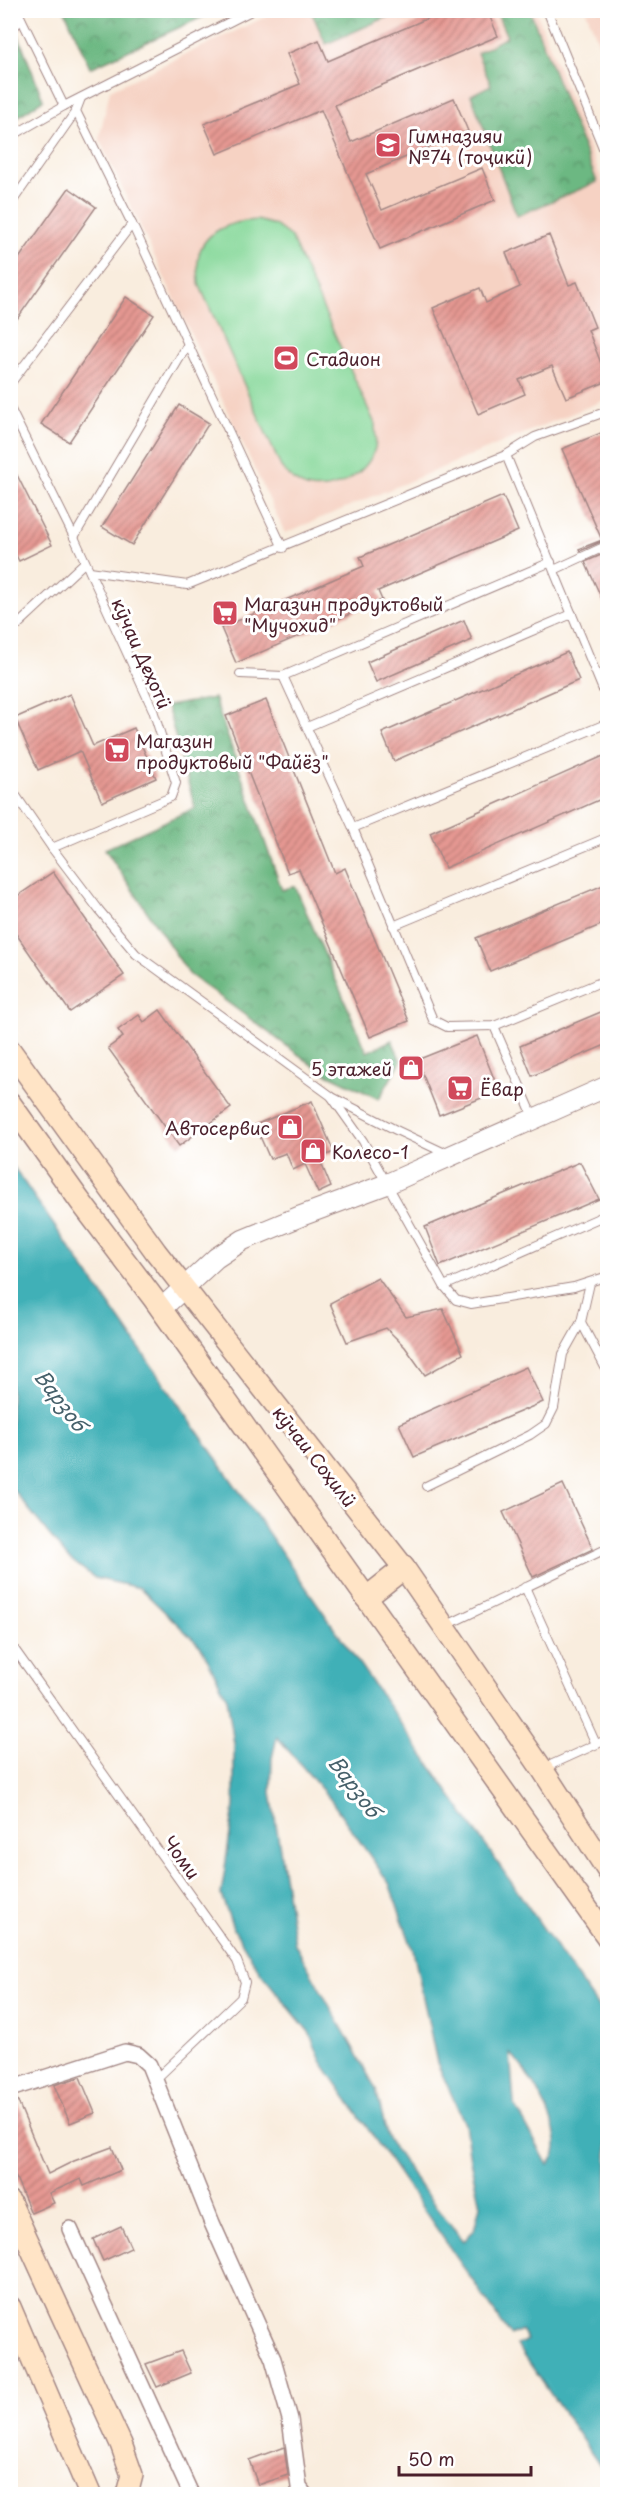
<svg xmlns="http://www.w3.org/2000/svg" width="618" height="2505" viewBox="0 0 618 2505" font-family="'Playpen Sans',sans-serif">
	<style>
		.built { fill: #f6d2c3 }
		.grass { fill: #86d89a; stroke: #687c62; stroke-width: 1.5 }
		.forest { fill: url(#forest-crowns); stroke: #5b6c56; stroke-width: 1.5 }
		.water { fill: #3fb0b7; stroke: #446871; stroke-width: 1.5; fill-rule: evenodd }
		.building { fill: url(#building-hatch) }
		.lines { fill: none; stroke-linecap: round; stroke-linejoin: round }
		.service-casing { stroke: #a28684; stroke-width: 10 }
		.minor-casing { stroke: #a28684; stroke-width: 18 }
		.tertiary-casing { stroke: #a28684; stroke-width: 22 }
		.secondary-casing { stroke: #a28684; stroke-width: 24 }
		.service { stroke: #fff; stroke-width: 8 }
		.minor { stroke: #fff; stroke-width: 15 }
		.tertiary { stroke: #fff; stroke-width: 20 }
		.secondary { stroke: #ffe4c6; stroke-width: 21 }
		.labels { text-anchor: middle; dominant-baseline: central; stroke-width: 6; stroke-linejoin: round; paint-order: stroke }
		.poi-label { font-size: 18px; fill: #4a1f2b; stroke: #fff; text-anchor: start }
		.street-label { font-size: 18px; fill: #4a1f2b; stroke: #fff }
		.water-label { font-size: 20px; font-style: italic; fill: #45606a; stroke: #fff }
	</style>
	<defs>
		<pattern id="forest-crowns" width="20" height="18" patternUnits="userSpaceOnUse" patternTransform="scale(1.5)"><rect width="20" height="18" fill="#6cb882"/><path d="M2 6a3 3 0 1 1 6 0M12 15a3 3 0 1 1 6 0" fill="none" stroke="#5b956b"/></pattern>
		<pattern id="building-hatch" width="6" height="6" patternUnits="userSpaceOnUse" patternTransform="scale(1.5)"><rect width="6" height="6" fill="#e59892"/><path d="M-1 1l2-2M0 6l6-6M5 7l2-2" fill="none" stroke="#bc7b77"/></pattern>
	</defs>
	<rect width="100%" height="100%" fill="#fff"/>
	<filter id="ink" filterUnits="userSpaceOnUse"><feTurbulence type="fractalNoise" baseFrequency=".0167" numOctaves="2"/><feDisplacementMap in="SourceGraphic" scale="12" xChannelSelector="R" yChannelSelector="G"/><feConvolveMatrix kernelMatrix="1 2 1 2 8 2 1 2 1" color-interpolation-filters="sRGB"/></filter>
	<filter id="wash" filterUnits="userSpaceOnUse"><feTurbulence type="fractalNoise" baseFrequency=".008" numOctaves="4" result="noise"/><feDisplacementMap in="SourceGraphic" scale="24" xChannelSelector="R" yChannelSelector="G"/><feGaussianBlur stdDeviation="1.35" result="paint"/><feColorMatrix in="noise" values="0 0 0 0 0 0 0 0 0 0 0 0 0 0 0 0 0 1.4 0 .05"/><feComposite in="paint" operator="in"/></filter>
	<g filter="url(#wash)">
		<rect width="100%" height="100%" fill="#f9edde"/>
		<g class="built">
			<path d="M278,11H536L607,193V399L285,533L99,139L110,90Z"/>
			<path d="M586,11H607V63Z"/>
		</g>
		<path class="grass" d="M257,220L275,225L291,237L375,424C375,431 377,442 375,448C368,473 336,492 311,488C298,486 289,476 281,467L199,284C199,276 197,267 198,260C201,231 232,221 257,220Z"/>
		<g class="forest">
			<path d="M208,11L209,14L90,68L65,11Z"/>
			<path d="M311,11H401L326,44Z"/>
			<path d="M496,11H530L597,182L517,216L471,95L491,85L477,53L507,37Z"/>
			<path d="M18,34L43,100L11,121V44Z"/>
			<path d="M214,698L282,890L295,886L367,1052L392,1040L401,1061L379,1099L321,1071L189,974L105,849L195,808L167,706Z"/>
		</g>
		<path class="water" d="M10,1162L603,2014L607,2024V2476L517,2345L527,2340L521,2330L510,2335L321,2061L309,2032L260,1972L233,1928L221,1895L234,1806V1744L227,1698L201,1647L140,1588L95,1578L67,1557L11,1487ZM277,1737L330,1799L389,1883L413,1950L437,2063L465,2124L470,2160L480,2205L474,2230L464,2241L422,2189L388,2139L376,2089L295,1944L271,1792L272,1758ZM510,2053C528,2070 562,2126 555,2153C554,2157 550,2162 548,2165L514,2103Z"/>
		<g id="blocks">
			<g class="building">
				<path d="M447,10H487L498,36L335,105L351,142L454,98L468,131L366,174L382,210L482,168L495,200L380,249L321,110L217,154L204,124L300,84L287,54L319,40L328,61Z"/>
				<path d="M69,188L96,207L10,329V271Z"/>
				<path d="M549,235L569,285L577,282L595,327L588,330L608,381L566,398L552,366L519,380L525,394L478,414L433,308L480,288L486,303L520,287L506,253Z"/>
				<path d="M126,297L154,315L69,442L41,424Z"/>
				<path d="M179,405L209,423L132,545L102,527Z"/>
				<path d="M608,430V539L580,551L579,549L602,540L562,449Z"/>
				<path d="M10,461L52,545L19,561L10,544Z"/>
				<path d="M503,496L518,531L378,591L382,600L236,663L221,628L364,566L360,557Z"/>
				<path d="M608,552V612L585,562Z"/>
				<path d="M464,620L472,640L376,682L367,662Z"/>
				<path d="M567,652L579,680L394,761L382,733Z"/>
				<path d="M70,694L93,746L134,728L156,778L102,802L80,751L38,770L15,718Z"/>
				<path d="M266,700L335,873L345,868L409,1021L370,1037L299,869L288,873L226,716Z"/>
				<path d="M608,754V796L445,868L430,833Z"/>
				<path d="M53,872L124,975L70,1012L10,925V901Z"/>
				<path d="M608,883V922L490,971L476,938Z"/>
				<path d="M608,1009V1044L532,1076L520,1046Z"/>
				<path d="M160,1010L231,1108L179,1146L108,1048L123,1037L118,1030L139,1015L144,1022Z"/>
				<path d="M477,1036L499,1091L439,1115L417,1060Z"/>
				<path d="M312,1101L334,1152L319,1158L331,1187L318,1193L305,1164L293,1170L286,1153L270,1159L255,1125Z"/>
				<path d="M580,1162L599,1199L440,1266L425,1227Z"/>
				<path d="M378,1278L406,1317L443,1309L463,1354L425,1375L405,1347L386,1328L347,1342L330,1303Z"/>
				<path d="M526,1367L543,1402L414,1457L399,1424Z"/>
				<path d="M563,1484L593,1549L533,1577L503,1512Z"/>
				<path d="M80,2077L95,2113L70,2123L54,2085Z"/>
				<path d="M16,2097L48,2174L74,2161L112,2147L121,2170L84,2186L81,2179L49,2193L54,2203L31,2213L10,2164V2098Z"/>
				<path d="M121,2226L131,2248L103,2261L93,2239Z"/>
				<path d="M181,2351L191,2373L157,2387L146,2364Z"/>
				<path d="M284,2447L288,2475L258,2485L249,2460Z"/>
			</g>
		</g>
	</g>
	<g filter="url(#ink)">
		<use href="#blocks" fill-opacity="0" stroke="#a28684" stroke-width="1.5"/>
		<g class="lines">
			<g class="service-casing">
				<g id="service">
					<path d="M17,10L64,106"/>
					<path d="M547,10L608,160"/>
					<path d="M10,32L21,19"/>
					<path d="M81,98L76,111L132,224L283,548"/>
					<path d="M10,137L64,106L253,10"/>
					<path d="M10,205L76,111"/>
					<path d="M10,384L132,224"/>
					<path d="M10,408L74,537L153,710L176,783L171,797L52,848"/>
					<path d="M506,455L608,702"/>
					<path d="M74,537L188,344"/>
					<path d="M554,570L608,545"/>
					<path d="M90,571L187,585L506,455L535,437L608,411"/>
					<path d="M10,632L85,562"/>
					<path d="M240,674L283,676L551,562"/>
					<path d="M283,676L353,828L433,1020L447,1027L494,1026L608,979"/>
					<path d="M307,727L572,614"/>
					<path d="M10,787L52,848L99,910L136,954L331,1096L363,1141L444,1286L456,1300L471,1304L574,1287L608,1276"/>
					<path d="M353,828L608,723"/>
					<path d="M393,926L608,837"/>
					<path d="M494,1026L534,1118"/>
					<path d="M332,1097L396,1130L447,1154"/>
					<path d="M590,1283L581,1322L608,1373"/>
					<path d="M444,1286L608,1214"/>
					<path d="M426,1486L530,1435L546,1424L554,1408L563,1354L581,1322"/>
					<path d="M525,1587L596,1744"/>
					<path d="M447,1625L608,1548"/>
					<path d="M10,1643L237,1961L245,1982L241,1998L156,2079"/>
					<path d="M544,1768L608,1739"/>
				</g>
			</g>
			<g class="minor-casing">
				<g id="minor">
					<path d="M10,2089L125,2052L138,2055L149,2065L212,2223L273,2359L290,2419L299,2487L304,2494"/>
					<path d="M70,2229L191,2494"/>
				</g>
			</g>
			<g class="tertiary-casing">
				<path id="tertiary" d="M161,1309L216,1258L243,1240L301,1216L387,1184L608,1086"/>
			</g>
			<g class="secondary-casing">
				<g id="secondary">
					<path d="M10,1050L156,1252L404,1568L542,1769L608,1871"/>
					<path d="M10,1103L80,1201L154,1299L608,1938"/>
					<path d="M366,1598L404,1568"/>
					<path d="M10,2202L121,2444L132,2475L127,2494"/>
					<path d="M10,2307L90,2494"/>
				</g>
			</g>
			<use href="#service" class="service"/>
			<use href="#minor" class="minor"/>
			<use href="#tertiary" class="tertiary"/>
			<use href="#secondary" class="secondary"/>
		</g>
	</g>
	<defs>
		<g id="school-square" transform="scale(1.35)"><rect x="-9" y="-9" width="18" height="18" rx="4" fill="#d1495b" stroke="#fff"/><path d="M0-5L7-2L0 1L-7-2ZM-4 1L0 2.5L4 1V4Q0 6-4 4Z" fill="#fff"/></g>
		<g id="stadium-square" transform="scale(1.35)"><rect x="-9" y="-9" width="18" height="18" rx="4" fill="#d1495b" stroke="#fff"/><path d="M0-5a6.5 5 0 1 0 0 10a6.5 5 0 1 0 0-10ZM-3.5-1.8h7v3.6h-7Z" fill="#fff"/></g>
		<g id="supermarket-square" transform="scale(1.35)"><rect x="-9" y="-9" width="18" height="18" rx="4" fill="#d1495b" stroke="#fff"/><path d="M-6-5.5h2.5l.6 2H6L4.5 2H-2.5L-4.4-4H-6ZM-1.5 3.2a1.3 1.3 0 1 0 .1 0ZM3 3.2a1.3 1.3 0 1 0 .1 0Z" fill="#fff"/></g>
		<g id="shop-square" transform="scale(1.35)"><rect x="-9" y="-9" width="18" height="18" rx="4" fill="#d1495b" stroke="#fff"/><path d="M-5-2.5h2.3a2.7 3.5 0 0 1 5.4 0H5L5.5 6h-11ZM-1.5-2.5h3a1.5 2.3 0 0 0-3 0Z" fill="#fff"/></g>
	</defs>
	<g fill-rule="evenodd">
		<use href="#school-square" x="388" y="145"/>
		<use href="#stadium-square" x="286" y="358"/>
		<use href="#supermarket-square" x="225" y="613"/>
		<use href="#supermarket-square" x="117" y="750"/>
		<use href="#shop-square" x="411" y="1068"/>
		<use href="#supermarket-square" x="460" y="1088"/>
		<use href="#shop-square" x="290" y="1127"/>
		<use href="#shop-square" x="313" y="1151"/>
	</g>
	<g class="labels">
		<g class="poi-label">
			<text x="408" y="135">Гимназияи<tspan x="408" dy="21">№74 (тоҷикӣ)</tspan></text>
			<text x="306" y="358">Стадион</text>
			<text x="244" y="603">Магазин продуктовый<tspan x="244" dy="21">"Мучохид"</tspan></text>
			<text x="136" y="740">Магазин<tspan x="136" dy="21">продуктовый "Файёз"</tspan></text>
			<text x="392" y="1068" text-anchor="end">5 этажей</text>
			<text x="480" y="1088">Ёвар</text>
			<text x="270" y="1127" text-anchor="end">Автосервис</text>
			<text x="332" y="1151">Колесо-1</text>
		</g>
		<g class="street-label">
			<text transform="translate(142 653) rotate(66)">кӯчаи Деҳотӣ</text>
			<text transform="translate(315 1456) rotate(52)">кӯчаи Соҳилӣ</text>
			<text transform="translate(182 1857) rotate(54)">Чоми</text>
		</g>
		<g class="water-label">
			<text transform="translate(61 1400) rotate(53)">Варзоб</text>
			<text transform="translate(355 1786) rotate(53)">Варзоб</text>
		</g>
	</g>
	<rect width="618" height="2505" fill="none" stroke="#fff" stroke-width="36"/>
	<path d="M399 2466v9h132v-9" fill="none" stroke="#4a1f2b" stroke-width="3"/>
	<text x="408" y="2466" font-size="18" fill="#4a1f2b" stroke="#ffffff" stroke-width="4.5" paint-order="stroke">50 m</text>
</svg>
